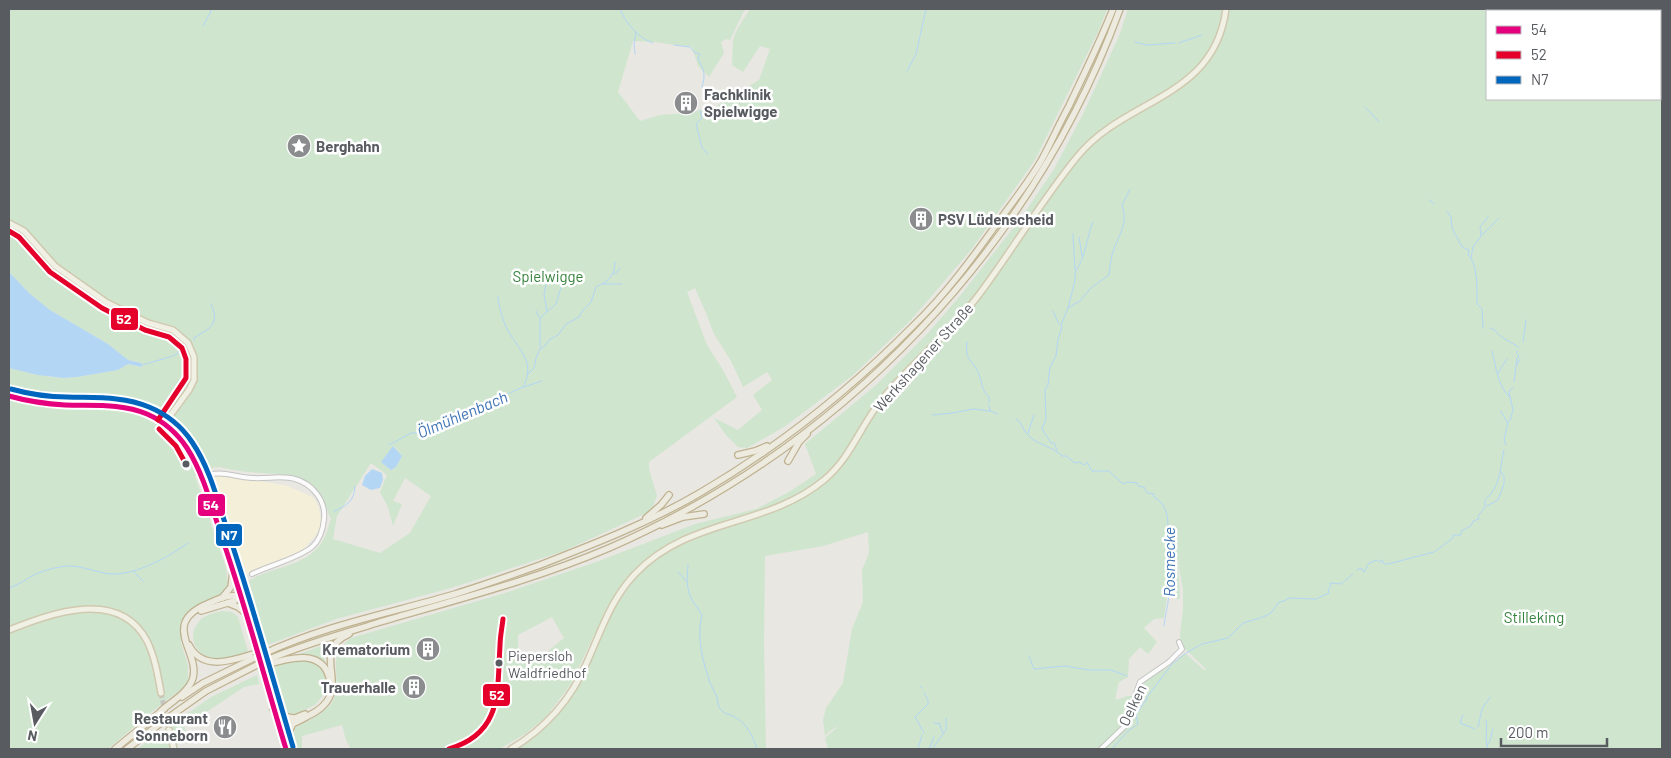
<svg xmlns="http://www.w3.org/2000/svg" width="1671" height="758" viewBox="0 0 1671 758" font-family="Barlow,sans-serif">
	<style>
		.commercial { fill: #f4efd9 }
		.green { fill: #cfe5ce; fill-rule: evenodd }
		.water { fill: #b3d6f5 }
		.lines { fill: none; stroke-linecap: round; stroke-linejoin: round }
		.stream { stroke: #b3d6f5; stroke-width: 1 }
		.major-tunnel { stroke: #c4c4c2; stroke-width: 5; stroke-dasharray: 5 2.5; stroke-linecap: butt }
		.minor-casing { stroke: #c4c4c3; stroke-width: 6 }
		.major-casing { stroke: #d0c9b0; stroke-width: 8 }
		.highway-casing { stroke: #bfb290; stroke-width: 8 }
		.minor { stroke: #fcfbfb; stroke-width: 4 }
		.major { stroke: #f0f0e5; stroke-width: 5 }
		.highway { stroke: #edeadf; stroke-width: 5.5 }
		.highway-bridge-casing { stroke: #bfb290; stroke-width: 8; stroke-linecap: butt }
		.highway-bridge { stroke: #edeadf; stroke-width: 5.5 }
		.bus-1-casing { stroke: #fff; stroke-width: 9 }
		.bus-2-casing { stroke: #fff; stroke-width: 9 }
		.bus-3-casing { stroke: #fff; stroke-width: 9 }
		.bus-1 { stroke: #e5007d; stroke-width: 5 }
		.bus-2 { stroke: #e4002b; stroke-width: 5 }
		.bus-3 { stroke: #0065bd; stroke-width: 5 }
		.bus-dot { fill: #585b60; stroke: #fff; stroke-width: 2 }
		.labels { text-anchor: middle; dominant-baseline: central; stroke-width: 5; stroke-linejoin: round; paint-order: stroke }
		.bus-label { font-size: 14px; fill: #585b60; stroke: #fff; text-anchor: start }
		.poi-label { font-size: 15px; font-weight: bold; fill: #585b60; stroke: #fff; text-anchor: start }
		.park-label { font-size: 15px; fill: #35823c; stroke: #fff }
		.street-label { font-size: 15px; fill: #585b60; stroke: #fff }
		.water-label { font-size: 16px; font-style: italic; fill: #3f74b6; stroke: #fff }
		.line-badge { stroke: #fff; stroke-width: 2 }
		.badge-label { font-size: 14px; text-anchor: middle; font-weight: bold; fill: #fff }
	</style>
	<rect width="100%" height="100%" fill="#e8e7e2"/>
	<path class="commercial" d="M222,474L288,486L312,497L316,501L319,509L321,519L320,530L303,550L266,565L240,578L205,478Z"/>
	<g class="green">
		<path d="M9,9H745L730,40L726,39L721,42L724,53L709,77L698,66L692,47L654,42L633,41L618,92L640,121L660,115L689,113L717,106L759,80L770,49L760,46L743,72L732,65C733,57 732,49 733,41C735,30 744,19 750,9H1107L1100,28L1035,160L971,250L911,320L852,376L784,427L747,448L738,447L726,435L714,418L738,430L762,410L753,395L772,380L767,372L743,387L731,361L714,334L706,313L695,288L687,292L707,345L723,370L737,397L649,462V469L657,496L651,511L564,551L451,588L336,619L262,647L243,585C266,566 305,569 322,542C327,535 328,527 331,519C326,509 324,496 315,488C294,470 265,475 240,471C232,470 224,467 216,467C209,468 201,472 195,476L226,568L228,585L221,596L190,609L181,628V643L188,665V684L154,710L108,749H9V368L50,377L63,378L77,377L118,370L128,364L140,367L138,362L128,360L108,344L50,310L29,293L9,272ZM394,446L402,456L396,467L391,470L381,462ZM371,463L387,475L380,492L388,507L393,526L402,504L393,501L405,478L431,496L410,533L380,553L333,539L337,516Z"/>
		<path d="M1128,9H1662V749H1102L1126,727L1142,682L1162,669L1164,670L1185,653L1204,670L1206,669L1181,645L1180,634L1183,609V590L1178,560L1180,599L1167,597L1164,618L1154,619L1144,628L1157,642L1148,654L1140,647L1129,659L1128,677L1119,682L1116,695V700L1127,696H1134L1123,726L1100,749H828L825,738L840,725L830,731L825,736L823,720L826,708L843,683L852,629L863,602L862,570L869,553L868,532L823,546L765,556L764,644L766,749H515L522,745L570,695L596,635H594L571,684L546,717L525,734L499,749H351L346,740L342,725L302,736V749H291L295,728C307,721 329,712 334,698C343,673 324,659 351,638L505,593L599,561L695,524L756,509L789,492L816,474L805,444L875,386L929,332L960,296L1021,218L1054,169L1083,114L1119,36ZM1487,11H1660V99H1487ZM552,617L564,638L529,667L518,653V635Z"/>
		<path d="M222,611L232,612L238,617L248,652C237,655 225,660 213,658C196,656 187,637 198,623C203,615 214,613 222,611Z"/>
		<path d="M332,642L324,660L326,679L324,694L315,705L296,714L285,713L277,707L267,670L302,653Z"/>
		<path d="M257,675L259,684L244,687L184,727L189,738L171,749H137L211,697Z"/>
	</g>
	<g class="water">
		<path d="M9,272L29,293L50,310L108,344L128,360L141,363L142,367L128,364L118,370L77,377L63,378L38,375L9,368Z"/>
		<path d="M393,446L402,456L396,467L391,470L381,462Z"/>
		<path d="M372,469L382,473L383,480L380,488L371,490L362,485L365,476Z"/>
	</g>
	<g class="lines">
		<g class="stream">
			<path d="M620,9C625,22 638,38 653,43"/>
			<path d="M203,26L210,13L211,9"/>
			<path d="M1135,42L1147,45L1175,43"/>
			<path d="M1179,43L1202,35"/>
			<path d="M674,45L690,47L694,52L700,54L698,59C704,70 706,75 702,87"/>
			<path d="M635,54L634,44L636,32"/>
			<path d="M907,71L916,54L926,9"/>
			<path d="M1365,107L1379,122"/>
			<path d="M700,110L702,118L696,124L702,147L708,154"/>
			<path d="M1429,200L1434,204"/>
			<path d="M1447,211L1451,217L1452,228L1462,247L1469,250L1468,255C1478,263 1477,292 1477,304L1482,309L1483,328"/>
			<path d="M1073,234L1075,270"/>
			<path d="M1482,235L1499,218"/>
			<path d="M1079,237L1082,256"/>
			<path d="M1471,258L1473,247L1481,236L1480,227L1488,217"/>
			<path d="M613,274L616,273L620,268"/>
			<path d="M547,280L544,294L547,311"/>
			<path d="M603,284H622"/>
			<path d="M1068,308C1070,298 1077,279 1075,272C1086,257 1086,239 1093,222"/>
			<path d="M536,311L539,317"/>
			<path d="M1053,311L1059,324"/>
			<path d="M1490,328L1495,330C1499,338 1513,342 1519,348"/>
			<path d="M194,340V338C211,327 220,325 211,304"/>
			<path d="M967,342C964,362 974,360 979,375C983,384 981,390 989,397V402"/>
			<path d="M1523,342L1526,320"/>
			<path d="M540,347V318L556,304L562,284V277"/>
			<path d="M1492,351C1496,366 1498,388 1510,397"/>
			<path d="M142,365L173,356L177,354L184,345"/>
			<path d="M1517,365L1520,359"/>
			<path d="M1498,373L1507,359"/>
			<path d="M528,374L534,368L536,358L540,349L545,346L549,340L558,335L566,324L579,317L583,310L591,302L596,287C608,281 615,277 615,262"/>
			<path d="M1514,382L1517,358L1519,356L1517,354V351"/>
			<path d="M524,387L542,381"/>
			<path d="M989,405L990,411L998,414"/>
			<path d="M1501,411L1507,422"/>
			<path d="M932,415L952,413L974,409L990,411"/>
			<path d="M1016,419L1018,420C1022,425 1025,433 1030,437C1037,444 1055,448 1062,456H1066L1075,463L1079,462L1084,465L1087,462L1092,471H1109L1123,484L1127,482L1137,483L1138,486L1144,487L1147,493L1154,494V497C1174,508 1166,533 1168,549C1169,553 1166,557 1166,561C1166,563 1168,566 1168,568C1170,576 1170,587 1169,595C1168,606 1165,615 1164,626"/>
			<path d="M1028,433L1034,415"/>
			<path d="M389,445L411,433H420L428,430L438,422L451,420L523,387C535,364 522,353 510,334C504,325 499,309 498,297"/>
			<path d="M1506,445L1504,440L1508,422L1510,420L1513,410L1509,392L1513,387"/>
			<path d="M1057,450L1054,443H1051L1042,429L1046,419L1045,390L1048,385L1050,367L1056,356L1058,339L1062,327L1061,325L1068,308L1080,301L1091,288L1109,275C1110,269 1110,262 1112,255C1117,236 1129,227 1122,205L1130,189"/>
			<path d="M1487,506L1498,500L1504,484V476L1501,472"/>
			<path d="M334,511C346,507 355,500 355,486"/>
			<path d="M688,565C687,577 686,587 691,598C694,604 699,609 702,615C696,638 703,661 710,683C712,688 715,692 717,697C718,703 718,707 722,711C725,714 729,714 733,716C746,722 753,736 757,749"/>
			<path d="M1357,570L1361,568L1364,572L1369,563L1377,560L1380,562L1382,560L1384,564H1388L1434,552L1453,538V535H1461V531L1471,526L1473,521L1479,519L1478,516L1485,507V500C1502,484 1499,471 1504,450"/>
			<path d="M133,571L143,581"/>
			<path d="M678,572L686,581"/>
			<path d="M9,588C19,585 27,578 36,574C45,570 60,566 70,566C83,566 97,573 111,574C137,575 168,557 188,543"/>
			<path d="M1029,656L1034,669L1065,666L1089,670H1111L1127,676"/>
			<path d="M920,686L922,688"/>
			<path d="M924,693L928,700V704L915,717L924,733"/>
			<path d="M1463,715L1460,723L1475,729"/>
			<path d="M1486,720C1488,730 1484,739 1488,749"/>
			<path d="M934,723L940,724"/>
			<path d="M939,723L943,733"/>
			<path d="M1478,727L1482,709L1490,697"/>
			<path d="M1487,745L1490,741L1493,729"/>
			<path d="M918,749L922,735"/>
			<path d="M929,749L934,737"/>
			<path d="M932,749L946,730V718"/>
			<path d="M1112,749L1128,731L1138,724L1136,715L1145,701H1146L1147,697L1172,664L1186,653L1202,644L1228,638L1243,623L1263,617L1271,613L1279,602L1284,601L1289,598L1316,599L1329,593L1328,589L1331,586L1330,583L1341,584L1353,574"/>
		</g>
		<path class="major-tunnel" d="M161,693L169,730"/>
		<g class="minor-casing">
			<g id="minor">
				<path d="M200,477C224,469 231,477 253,478C267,479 282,475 295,479C313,484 326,501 324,519C323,530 320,540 312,547C297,559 270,565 252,574"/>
				<path d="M1101,749L1124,727L1140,682L1169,662L1182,649L1179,642"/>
			</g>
		</g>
		<g class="major-casing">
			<g id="major">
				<path d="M9,223L24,231L55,266L106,302L148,323L173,330L188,343L194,357V380L189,390L164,424"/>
				<path d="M9,396C24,400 38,403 53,404C83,407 115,401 144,413C160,419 175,431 185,445C200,468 208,497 217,522C243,596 262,673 286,748"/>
				<path d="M9,630C52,613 119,588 147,641C155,657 158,676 161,693"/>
				<path d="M169,730L174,749"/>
				<path d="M511,749C546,728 571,700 587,662C601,631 611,599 635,574C689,517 766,528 824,480C851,458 861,424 883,398C913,362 950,333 978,296C1012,251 1041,201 1077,157C1125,97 1214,100 1226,9"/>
			</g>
		</g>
		<g class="highway-casing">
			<g id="highway">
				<path d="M738,455L755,451L767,446"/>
				<path d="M788,461L799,442L807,434"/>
				<path d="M646,518L661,505L669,495"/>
				<path d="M662,525L683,517L704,514"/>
				<path d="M222,598L231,587L233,571"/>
				<path d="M228,603L238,607L246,613"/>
				<path d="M201,611L234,601L241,596"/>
				<path d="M189,645C202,671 231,661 253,654"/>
				<path d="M263,654C325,625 391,613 455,594C484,585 512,575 540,565C594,544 648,523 698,494C777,448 850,390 914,325C945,295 971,260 996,225C1011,204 1028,183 1041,161C1051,143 1059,124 1069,106C1084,74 1100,42 1113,9"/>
				<path d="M265,661C301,645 339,635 377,623C455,600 534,580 609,548C843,446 1032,249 1120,9"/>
				<path d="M266,665C288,658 325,647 330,682"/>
				<path d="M182,697L203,683L254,658"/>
				<path d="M273,709L283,716L293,718"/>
				<path d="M161,711C171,702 189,692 193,678C200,652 160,624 207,604C218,599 229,594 241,596"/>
				<path d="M279,726C289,727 299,721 308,716C360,691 305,654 349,634"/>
				<path d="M279,726L285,722L305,714"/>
				<path d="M286,747L288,734L293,723"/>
				<path d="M115,749L164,709"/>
				<path d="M127,749L162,722L206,691L257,665"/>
			</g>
		</g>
		<use href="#minor" class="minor"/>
		<use href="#major" class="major"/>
		<use href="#highway" class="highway"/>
		<g class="highway-bridge-casing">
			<g id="highway-bridge">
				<path d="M254,658L263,654"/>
				<path d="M257,665L265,661"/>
			</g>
		</g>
		<use href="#highway-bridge" class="highway-bridge"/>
		<g class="bus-1-casing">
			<path id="bus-1" d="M9,396C27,401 46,404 65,405C93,406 121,403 147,414C163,421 177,433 187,448C203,473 211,504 220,532C245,603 264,677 286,749"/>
		</g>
		<g class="bus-2-casing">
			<g id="bus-2">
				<path d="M9,231L19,237L50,272L102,308L145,330L169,337L182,348L186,359V378L158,420"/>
				<path d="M159,429L176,446L187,466"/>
				<path d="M449,749C503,733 497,691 500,646C500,637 502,628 503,619"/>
			</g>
		</g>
		<g class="bus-3-casing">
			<path id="bus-3" d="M11,389C29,394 48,397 67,397C95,398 123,396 149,407C166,414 182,427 192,442C209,467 217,498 226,526C251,599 271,673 293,747"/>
		</g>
		<use href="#bus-1" class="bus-1"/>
		<use href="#bus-2" class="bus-2"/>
		<use href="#bus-3" class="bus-3"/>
	</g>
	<defs>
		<g id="building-disc" transform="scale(1.25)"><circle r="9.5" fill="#8a8c8e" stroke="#fff"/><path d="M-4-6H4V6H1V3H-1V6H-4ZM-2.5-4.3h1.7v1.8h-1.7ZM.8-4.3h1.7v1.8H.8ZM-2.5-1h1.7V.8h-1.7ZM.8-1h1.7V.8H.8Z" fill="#fff"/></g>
		<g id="sight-disc" transform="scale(1.25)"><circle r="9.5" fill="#8a8c8e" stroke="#fff"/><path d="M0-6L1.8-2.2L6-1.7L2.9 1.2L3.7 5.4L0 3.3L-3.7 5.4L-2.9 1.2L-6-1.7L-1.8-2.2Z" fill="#fff"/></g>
		<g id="restaurant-disc" transform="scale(1.25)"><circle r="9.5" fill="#8a8c8e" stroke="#fff"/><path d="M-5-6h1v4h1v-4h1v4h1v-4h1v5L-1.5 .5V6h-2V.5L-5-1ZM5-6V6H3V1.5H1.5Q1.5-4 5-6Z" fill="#fff"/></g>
	</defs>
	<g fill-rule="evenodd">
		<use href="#building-disc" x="686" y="103"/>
		<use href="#sight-disc" x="299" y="146"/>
		<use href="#building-disc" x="921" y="219"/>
		<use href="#building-disc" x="428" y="649"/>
		<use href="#building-disc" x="414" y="687"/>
		<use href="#restaurant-disc" x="225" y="727"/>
	</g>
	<g class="bus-dot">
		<circle cx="186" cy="464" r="4.5"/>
		<circle cx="499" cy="663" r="4.5"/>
	</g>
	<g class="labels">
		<g class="bus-label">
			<text x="508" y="655">Piepersloh<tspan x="508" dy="17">Waldfriedhof</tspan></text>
		</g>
		<g class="poi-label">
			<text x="704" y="94">Fachklinik<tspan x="704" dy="17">Spielwigge</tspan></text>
			<text x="316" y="146">Berghahn</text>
			<text x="938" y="219">PSV Lüdenscheid</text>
			<text x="410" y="649" text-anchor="end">Krematorium</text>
			<text x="396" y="687" text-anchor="end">Trauerhalle</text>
			<text x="208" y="718" text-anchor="end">Restaurant<tspan x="208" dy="17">Sonneborn</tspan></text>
		</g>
		<g class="park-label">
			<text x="548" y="276">Spielwigge</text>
			<text x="1534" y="617">Stilleking</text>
		</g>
		<g class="street-label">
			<text transform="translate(923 357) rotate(-48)">Werkshagener Straße</text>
			<text transform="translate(1132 705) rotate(-64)">Oelken</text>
		</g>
		<g class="water-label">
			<text transform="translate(462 414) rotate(-23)">Ölmühlenbach</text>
			<text transform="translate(1168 562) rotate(-90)">Rosmecke</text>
		</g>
	</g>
	<g class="line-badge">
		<rect x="110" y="307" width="29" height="24" rx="5" fill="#e4002b"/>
		<rect x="197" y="493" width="29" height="24" rx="5" fill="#e5007d"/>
		<rect x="215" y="523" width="28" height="24" rx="5" fill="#0065bd"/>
		<rect x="482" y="683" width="29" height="24" rx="5" fill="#e4002b"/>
	</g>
	<g class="badge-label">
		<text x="124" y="324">52</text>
		<text x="211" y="510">54</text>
		<text x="229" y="540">N7</text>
		<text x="497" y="700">52</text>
	</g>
	<rect width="1671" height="758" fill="none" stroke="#585b60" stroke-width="20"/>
	<rect x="1486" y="10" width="175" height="90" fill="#ffffff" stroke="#bcbdbf"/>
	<rect x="1496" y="26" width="25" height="8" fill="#e5007d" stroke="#bcbdbf"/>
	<text x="1531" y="35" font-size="15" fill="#585b60">54</text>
	<rect x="1496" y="51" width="25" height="8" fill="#e4002b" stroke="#bcbdbf"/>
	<text x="1531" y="60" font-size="15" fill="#585b60">52</text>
	<rect x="1496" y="76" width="25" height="8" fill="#0065bd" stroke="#bcbdbf"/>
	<text x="1531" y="85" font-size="15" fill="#585b60">N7</text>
	<g transform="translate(35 723) rotate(191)" stroke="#ffffff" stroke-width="4" paint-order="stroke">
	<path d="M0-4L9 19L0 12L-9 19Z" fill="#585b60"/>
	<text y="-8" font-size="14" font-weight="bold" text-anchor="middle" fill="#585b60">N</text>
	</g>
	<path d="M1501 738v8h106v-8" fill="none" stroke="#585b60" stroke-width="2.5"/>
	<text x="1508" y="738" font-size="15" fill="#585b60" stroke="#ffffff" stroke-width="4" paint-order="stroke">200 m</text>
</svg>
